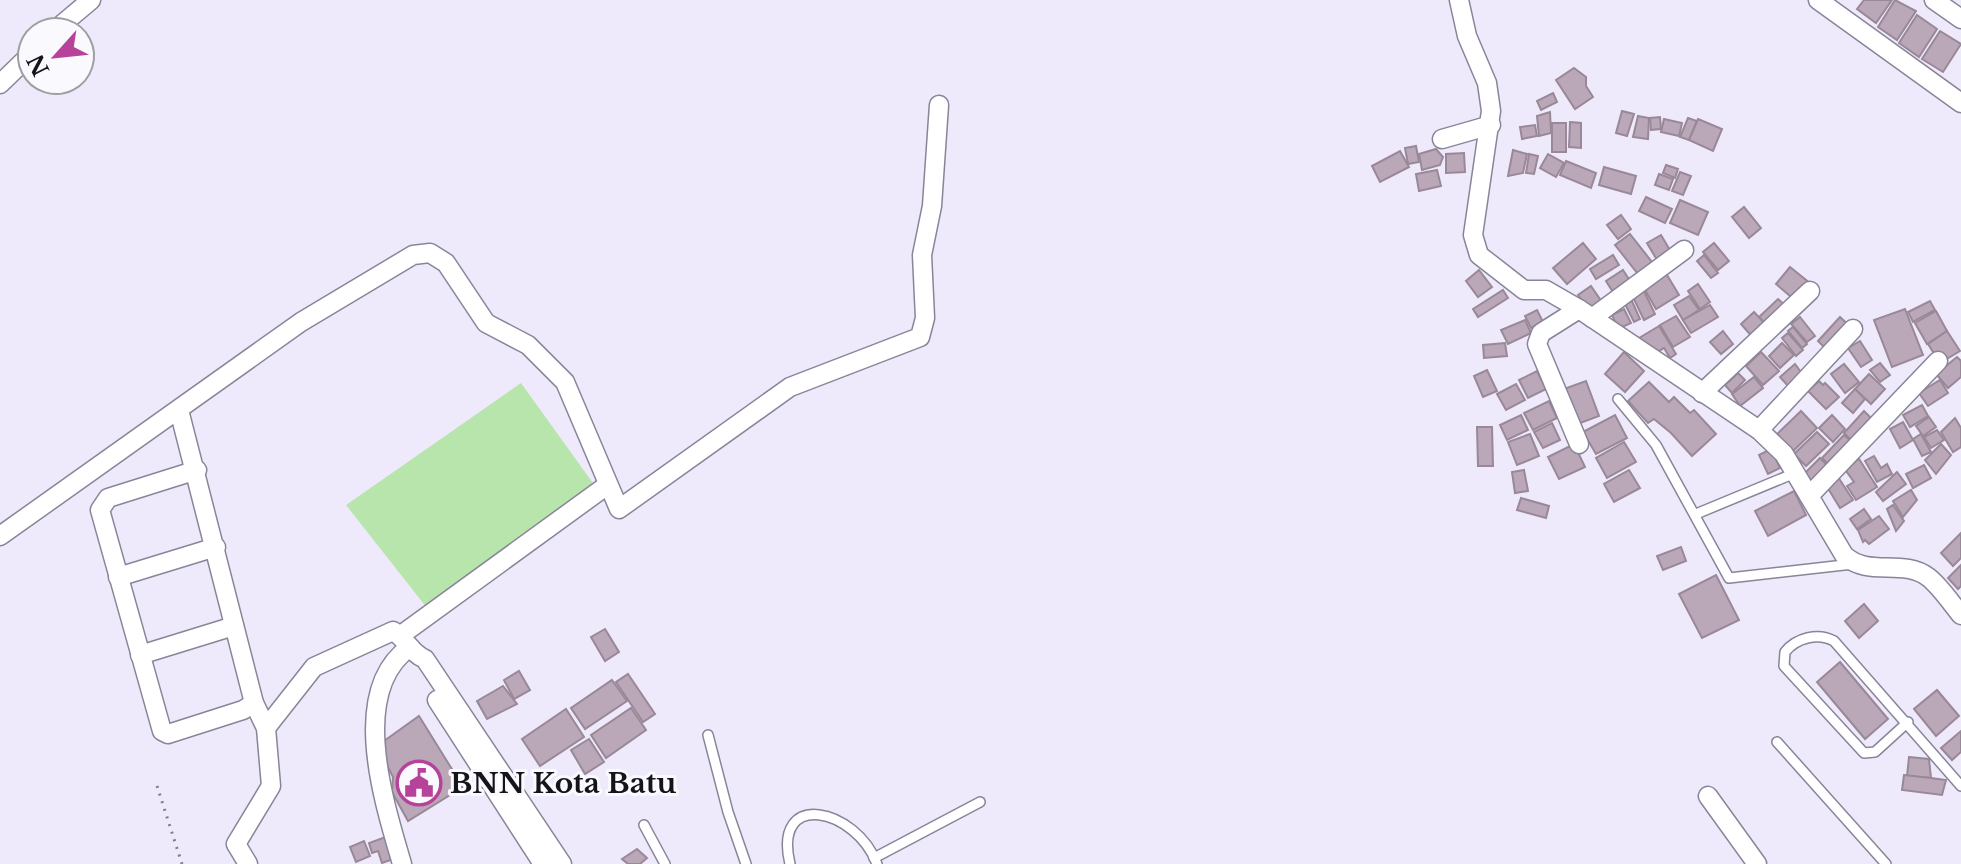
<svg xmlns="http://www.w3.org/2000/svg" width="1961" height="864" viewBox="0 0 1961 864" font-family="'Libre Baskerville',serif">
	<style>
		.green { fill: #b8e5ac }
		.building { fill: #baa8b8; stroke: #998897; stroke-width: 2 }
		.lines { fill: none; stroke-linecap: round; stroke-linejoin: round }
		.service-casing { stroke: #898598; stroke-width: 12 }
		.minor-casing { stroke: #898598; stroke-width: 21 }
		.path { stroke: #827f8c; stroke-width: 3; stroke-dasharray: 2 6; stroke-linecap: butt }
		.service { stroke: #fff; stroke-width: 9 }
		.minor { stroke: #fff; stroke-width: 18 }
		.labels { text-anchor: middle; dominant-baseline: central; stroke-width: 6; stroke-linejoin: round; paint-order: stroke }
		.poi-label { font-size: 28px; font-weight: bold; fill: #15141b; stroke: #fafafe; text-anchor: start }
	</style>
	<rect width="100%" height="100%" fill="#eeeafc"/>
	<path class="green" d="M521,383L595,486L427,608L346,505Z"/>
	<g class="building">
		<path d="M1864,0H1892L1876,23L1857,9Z"/>
		<path d="M1895,0L1916,11L1897,40L1878,27Z"/>
		<path d="M1917,15L1937,29L1919,57L1899,43Z"/>
		<path d="M1940,31L1961,44L1943,72L1922,59Z"/>
		<path d="M1574,68L1586,77V86L1593,97L1575,109L1556,80Z"/>
		<path d="M1553,93L1557,102L1541,110L1537,101Z"/>
		<path d="M1622,111L1634,114L1627,136L1616,133Z"/>
		<path d="M1550,112L1551,133L1539,136L1537,116Z"/>
		<path d="M1638,116L1649,118L1648,139L1633,137Z"/>
		<path d="M1660,117L1661,129L1651,130L1650,118Z"/>
		<path d="M1688,118L1697,121L1689,140L1680,137Z"/>
		<path d="M1664,119L1682,123L1679,136L1661,132Z"/>
		<path d="M1698,119L1722,129L1713,151L1689,140Z"/>
		<path d="M1570,122L1581,123V148L1569,147Z"/>
		<rect x="1552" y="123" width="14" height="29"/>
		<path d="M1535,125L1537,136L1522,139L1520,127Z"/>
		<path d="M1416,146L1419,162L1408,164L1405,148Z"/>
		<path d="M1436,149L1443,157L1440,165L1422,170L1419,154Z"/>
		<path d="M1513,150L1527,154L1523,173L1508,176Z"/>
		<path d="M1400,151L1409,167L1380,182L1372,166Z"/>
		<path d="M1464,153L1465,172L1446,173V154Z"/>
		<path d="M1529,154L1538,156L1534,174L1526,173Z"/>
		<path d="M1548,154L1564,163L1556,177L1540,168Z"/>
		<path d="M1566,161L1596,173L1591,188L1560,175Z"/>
		<path d="M1666,165L1678,169L1675,178L1663,173Z"/>
		<path d="M1604,167L1636,176L1631,194L1599,185Z"/>
		<path d="M1437,170L1441,186L1419,191L1416,174Z"/>
		<path d="M1680,172L1691,176L1683,195L1672,191Z"/>
		<path d="M1659,174L1673,179L1669,190L1655,185Z"/>
		<path d="M1646,197L1672,209L1665,223L1639,211Z"/>
		<path d="M1680,200L1708,212L1698,235L1670,223Z"/>
		<path d="M1744,207L1761,228L1749,238L1732,217Z"/>
		<path d="M1621,215L1631,229L1618,239L1607,225Z"/>
		<path d="M1630,234L1652,262L1638,274L1615,245Z"/>
		<path d="M1661,235L1671,252L1657,260L1647,243Z"/>
		<path d="M1583,243L1596,259L1567,284L1553,268Z"/>
		<path d="M1714,243L1729,261L1718,270L1703,252Z"/>
		<path d="M1613,255L1619,265L1596,279L1590,269Z"/>
		<path d="M1704,255L1718,273L1711,278L1697,261Z"/>
		<path d="M1790,267L1811,284L1797,302L1776,284Z"/>
		<path d="M1479,270L1492,287L1478,297L1466,281Z"/>
		<path d="M1623,270L1630,281L1613,292L1606,281Z"/>
		<path d="M1664,270L1679,295L1656,309L1641,283Z"/>
		<path d="M1698,284L1710,302L1700,309L1688,291Z"/>
		<path d="M1591,286L1604,305L1591,314L1578,295Z"/>
		<path d="M1642,287L1655,314L1644,320L1631,293Z"/>
		<path d="M1503,290L1508,298L1478,317L1473,309Z"/>
		<path d="M1689,296L1699,310L1683,320L1674,305Z"/>
		<path d="M1631,299L1640,319L1634,322L1624,302Z"/>
		<path d="M1778,299L1787,307L1768,327L1759,317Z"/>
		<path d="M1930,301L1935,310L1913,322L1908,312Z"/>
		<path d="M1710,305L1718,317L1691,333L1683,320Z"/>
		<path d="M1624,309L1631,323L1618,329L1612,315Z"/>
		<path d="M1905,309L1923,355L1892,367L1874,320Z"/>
		<path d="M1537,310L1543,322L1531,328L1525,316Z"/>
		<path d="M1936,311L1947,331L1927,344L1915,323Z"/>
		<path d="M1754,312L1768,327L1755,340L1741,324Z"/>
		<path d="M1676,316L1690,337L1673,347L1660,325Z"/>
		<path d="M1800,317L1815,336L1807,342L1791,324Z"/>
		<path d="M1840,317L1853,329L1830,353L1818,341Z"/>
		<path d="M1525,320L1531,333L1508,344L1501,330Z"/>
		<path d="M1659,326L1676,354L1670,358L1664,348L1650,357L1639,338Z"/>
		<path d="M1793,327L1807,344L1802,348L1788,331Z"/>
		<path d="M1723,331L1733,344L1721,354L1710,342Z"/>
		<path d="M1947,331L1960,351L1940,363L1928,344Z"/>
		<path d="M1788,333L1803,350L1796,356L1782,338Z"/>
		<path d="M1860,341L1872,360L1861,367L1848,348Z"/>
		<path d="M1505,343L1507,356L1484,358L1483,345Z"/>
		<path d="M1782,343L1794,355L1780,368L1769,356Z"/>
		<path d="M1624,352L1644,371L1625,392L1605,374Z"/>
		<path d="M1761,352L1779,371L1763,385L1746,366Z"/>
		<path d="M1957,357L1961,361V377L1948,388L1936,374Z"/>
		<path d="M1880,363L1890,375L1880,382L1870,370Z"/>
		<path d="M1795,364L1804,376L1790,388L1780,377Z"/>
		<path d="M1844,364L1859,382L1845,393L1831,374Z"/>
		<path d="M1487,370L1497,391L1483,397L1474,376Z"/>
		<path d="M1537,371L1546,389L1528,398L1519,380Z"/>
		<path d="M1738,373L1745,380L1732,393L1725,385Z"/>
		<path d="M1869,374L1885,389L1871,404L1855,389Z"/>
		<path d="M1754,377L1763,388L1740,406L1732,394Z"/>
		<path d="M1940,380L1948,393L1928,406L1919,393Z"/>
		<path d="M1586,381L1599,416L1575,425L1561,390Z"/>
		<path d="M1819,381L1823,385L1825,383L1839,397L1826,409L1808,391Z"/>
		<path d="M1649,382L1669,402L1674,397L1690,413L1694,410L1716,434L1692,456L1671,433L1654,419L1648,423L1628,401Z"/>
		<path d="M1516,384L1525,400L1506,410L1497,394Z"/>
		<path d="M1855,389L1865,399L1853,413L1842,403Z"/>
		<path d="M1549,401L1557,418L1533,430L1524,413Z"/>
		<path d="M1922,405L1928,416L1910,427L1903,415Z"/>
		<path d="M1801,411L1817,428L1788,456L1772,439Z"/>
		<path d="M1864,411L1873,420L1852,441L1844,433Z"/>
		<path d="M1521,415L1528,430L1507,440L1500,425Z"/>
		<path d="M1615,415L1627,438L1596,454L1583,432Z"/>
		<path d="M1832,415L1845,429L1833,442L1819,428Z"/>
		<path d="M1929,417L1936,427L1923,436L1916,426Z"/>
		<path d="M1955,418L1961,428V447L1953,452L1941,432Z"/>
		<path d="M1903,422L1913,440L1900,448L1890,429Z"/>
		<path d="M1552,423L1560,440L1543,448L1534,432Z"/>
		<path d="M1477,427H1492L1493,466H1478Z"/>
		<path d="M1937,430L1944,440L1931,448L1924,437Z"/>
		<path d="M1817,432L1829,444L1806,466L1794,454Z"/>
		<path d="M1530,434L1539,456L1517,465L1508,442Z"/>
		<path d="M1921,434L1931,452L1922,456L1913,439Z"/>
		<path d="M1844,435L1853,443L1830,466L1822,458Z"/>
		<path d="M1624,442L1636,462L1607,478L1596,458Z"/>
		<path d="M1574,444L1585,467L1559,479L1548,457Z"/>
		<path d="M1941,444L1951,455L1936,474L1925,460Z"/>
		<path d="M1771,449L1780,468L1768,474L1759,455Z"/>
		<path d="M1874,456L1881,468L1887,464L1892,474L1877,482L1865,461Z"/>
		<path d="M1820,458L1829,467L1812,484L1803,475Z"/>
		<path d="M1859,459L1877,487L1856,500L1847,486L1854,482L1844,468Z"/>
		<path d="M1924,465L1931,478L1913,488L1906,474Z"/>
		<path d="M1524,470L1528,491L1515,493L1512,472Z"/>
		<path d="M1629,470L1640,488L1614,502L1604,484Z"/>
		<path d="M1897,472L1906,484L1883,501L1876,492Z"/>
		<path d="M1838,477L1853,500L1840,508L1826,485Z"/>
		<path d="M1911,490L1917,500L1903,517L1893,501Z"/>
		<path d="M1794,491L1806,515L1768,536L1755,511Z"/>
		<path d="M1521,498L1549,506L1546,518L1517,510Z"/>
		<path d="M1893,505L1904,521L1896,531L1887,509Z"/>
		<path d="M1864,509L1871,519L1857,529L1850,519Z"/>
		<path d="M1879,516L1889,529L1869,544L1865,540L1863,542L1858,530Z"/>
		<path d="M1961,533V558L1953,566L1941,553Z"/>
		<path d="M1681,547L1686,561L1663,570L1657,556Z"/>
		<path d="M1961,565V586L1958,589L1948,578Z"/>
		<path d="M1716,575L1739,620L1702,638L1679,594Z"/>
		<path d="M1864,604L1878,621L1859,638L1845,621Z"/>
		<path d="M605,629L619,652L605,661L591,637Z"/>
		<path d="M1840,662L1888,719L1865,739L1817,682Z"/>
		<path d="M519,671L530,690L514,699L504,680Z"/>
		<path d="M628,674L655,714L643,722L616,682Z"/>
		<path d="M612,680L627,701L585,729L571,708Z"/>
		<path d="M503,686L517,704L487,719L477,701Z"/>
		<path d="M1937,690L1959,716L1936,736L1914,709Z"/>
		<path d="M631,708L646,730L606,758L591,735Z"/>
		<path d="M566,709L584,737L540,766L522,739Z"/>
		<path d="M419,716L463,787L408,821L392,792L393,777L377,746Z"/>
		<path d="M1961,731V752L1952,760L1941,748Z"/>
		<path d="M589,739L604,762L585,774L571,750Z"/>
		<path d="M1909,757L1929,759L1931,778L1907,776Z"/>
		<path d="M1904,775L1931,778L1946,780L1942,795L1902,790Z"/>
		<path d="M391,835L399,857L382,863L378,851L372,853L369,843Z"/>
		<path d="M364,841L370,856L356,862L350,847Z"/>
		<path d="M637,849L647,858L640,864H628L622,859Z"/>
	</g>
	<g class="lines">
		<g class="service-casing">
			<g id="service">
				<path d="M1618,399L1656,445L1729,578L1853,564"/>
				<path d="M1696,514L1795,473"/>
				<path d="M1908,722L1875,752L1864,753L1784,666L1785,652C1796,638 1818,632 1834,641L1961,786"/>
				<path d="M708,735L728,812L746,864"/>
				<path d="M1777,742L1886,864"/>
				<path d="M644,825L665,864"/>
				<path d="M874,858L980,802"/>
				<path d="M790,864C772,789 856,808 877,864"/>
			</g>
		</g>
		<g class="minor-casing">
			<g id="minor">
				<path d="M1459,0L1467,36L1487,83L1491,111L1473,235L1479,255L1524,290H1546L1579,309L1759,430L1784,454L1844,555C1868,578 1902,558 1928,577C1940,586 1951,603 1961,615"/>
				<path d="M1818,0L1961,103"/>
				<path d="M1934,0L1961,19"/>
				<path d="M53,32L91,0"/>
				<path d="M0,84L32,53"/>
				<path d="M1442,139L1491,125"/>
				<path d="M1579,309L1541,333L1537,344L1579,444"/>
				<path d="M1592,318L1684,250"/>
				<path d="M1702,393L1810,291"/>
				<path d="M179,410L254,703L266,728L271,786L236,844L248,864"/>
				<path d="M1759,430L1853,329"/>
				<path d="M197,470L108,498L100,510L162,731L168,734L243,710L254,703"/>
				<path d="M1809,496L1938,361"/>
				<path d="M0,536L301,322L413,255L430,253L446,263L486,323L528,345L565,382L619,509L790,387L920,337L925,318L922,255L932,206L939,105"/>
				<path d="M118,577L216,547"/>
				<path d="M401,635L606,486"/>
				<path d="M140,655L234,626"/>
				<path d="M437,700L543,864"/>
				<path d="M266,728L314,667L393,631C406,638 410,653 425,659L562,864"/>
				<path d="M1708,796L1757,864"/>
				<path d="M402,864C385,805 347,691 410,647"/>
			</g>
		</g>
		<path class="path" d="M157,786L182,864"/>
		<use href="#service" class="service"/>
		<use href="#minor" class="minor"/>
	</g>
	<defs>
		<g id="civic-ring" transform="scale(2.3)"><circle r="9.5" fill="#fafafe" stroke="#b7429a" stroke-width="1.5"/><path d="M-.6-6.5H3V-4.5H.6V-3L4-1V1h2V6H-6V1h2V-1L-.6-3ZM-1.2 2.5V6h2.4V2.5Z" fill="#b7429a"/></g>
	</defs>
	<g fill-rule="evenodd">
		<use href="#civic-ring" x="419" y="783"/>
	</g>
	<g class="labels">
		<g class="poi-label">
			<text x="450" y="783">BNN Kota Batu</text>
		</g>
	</g>
	<g transform="translate(56 56) rotate(243)"><circle r="38" fill="#fafafe" stroke="#9e9ea3" stroke-width="2"/>
	<path d="M0-6L14 30L0 20L-14 30Z" fill="#b7429a"/>
	<text y="-12" font-size="22" font-weight="bold" text-anchor="middle" fill="#15141b">N</text>
	</g>
</svg>
